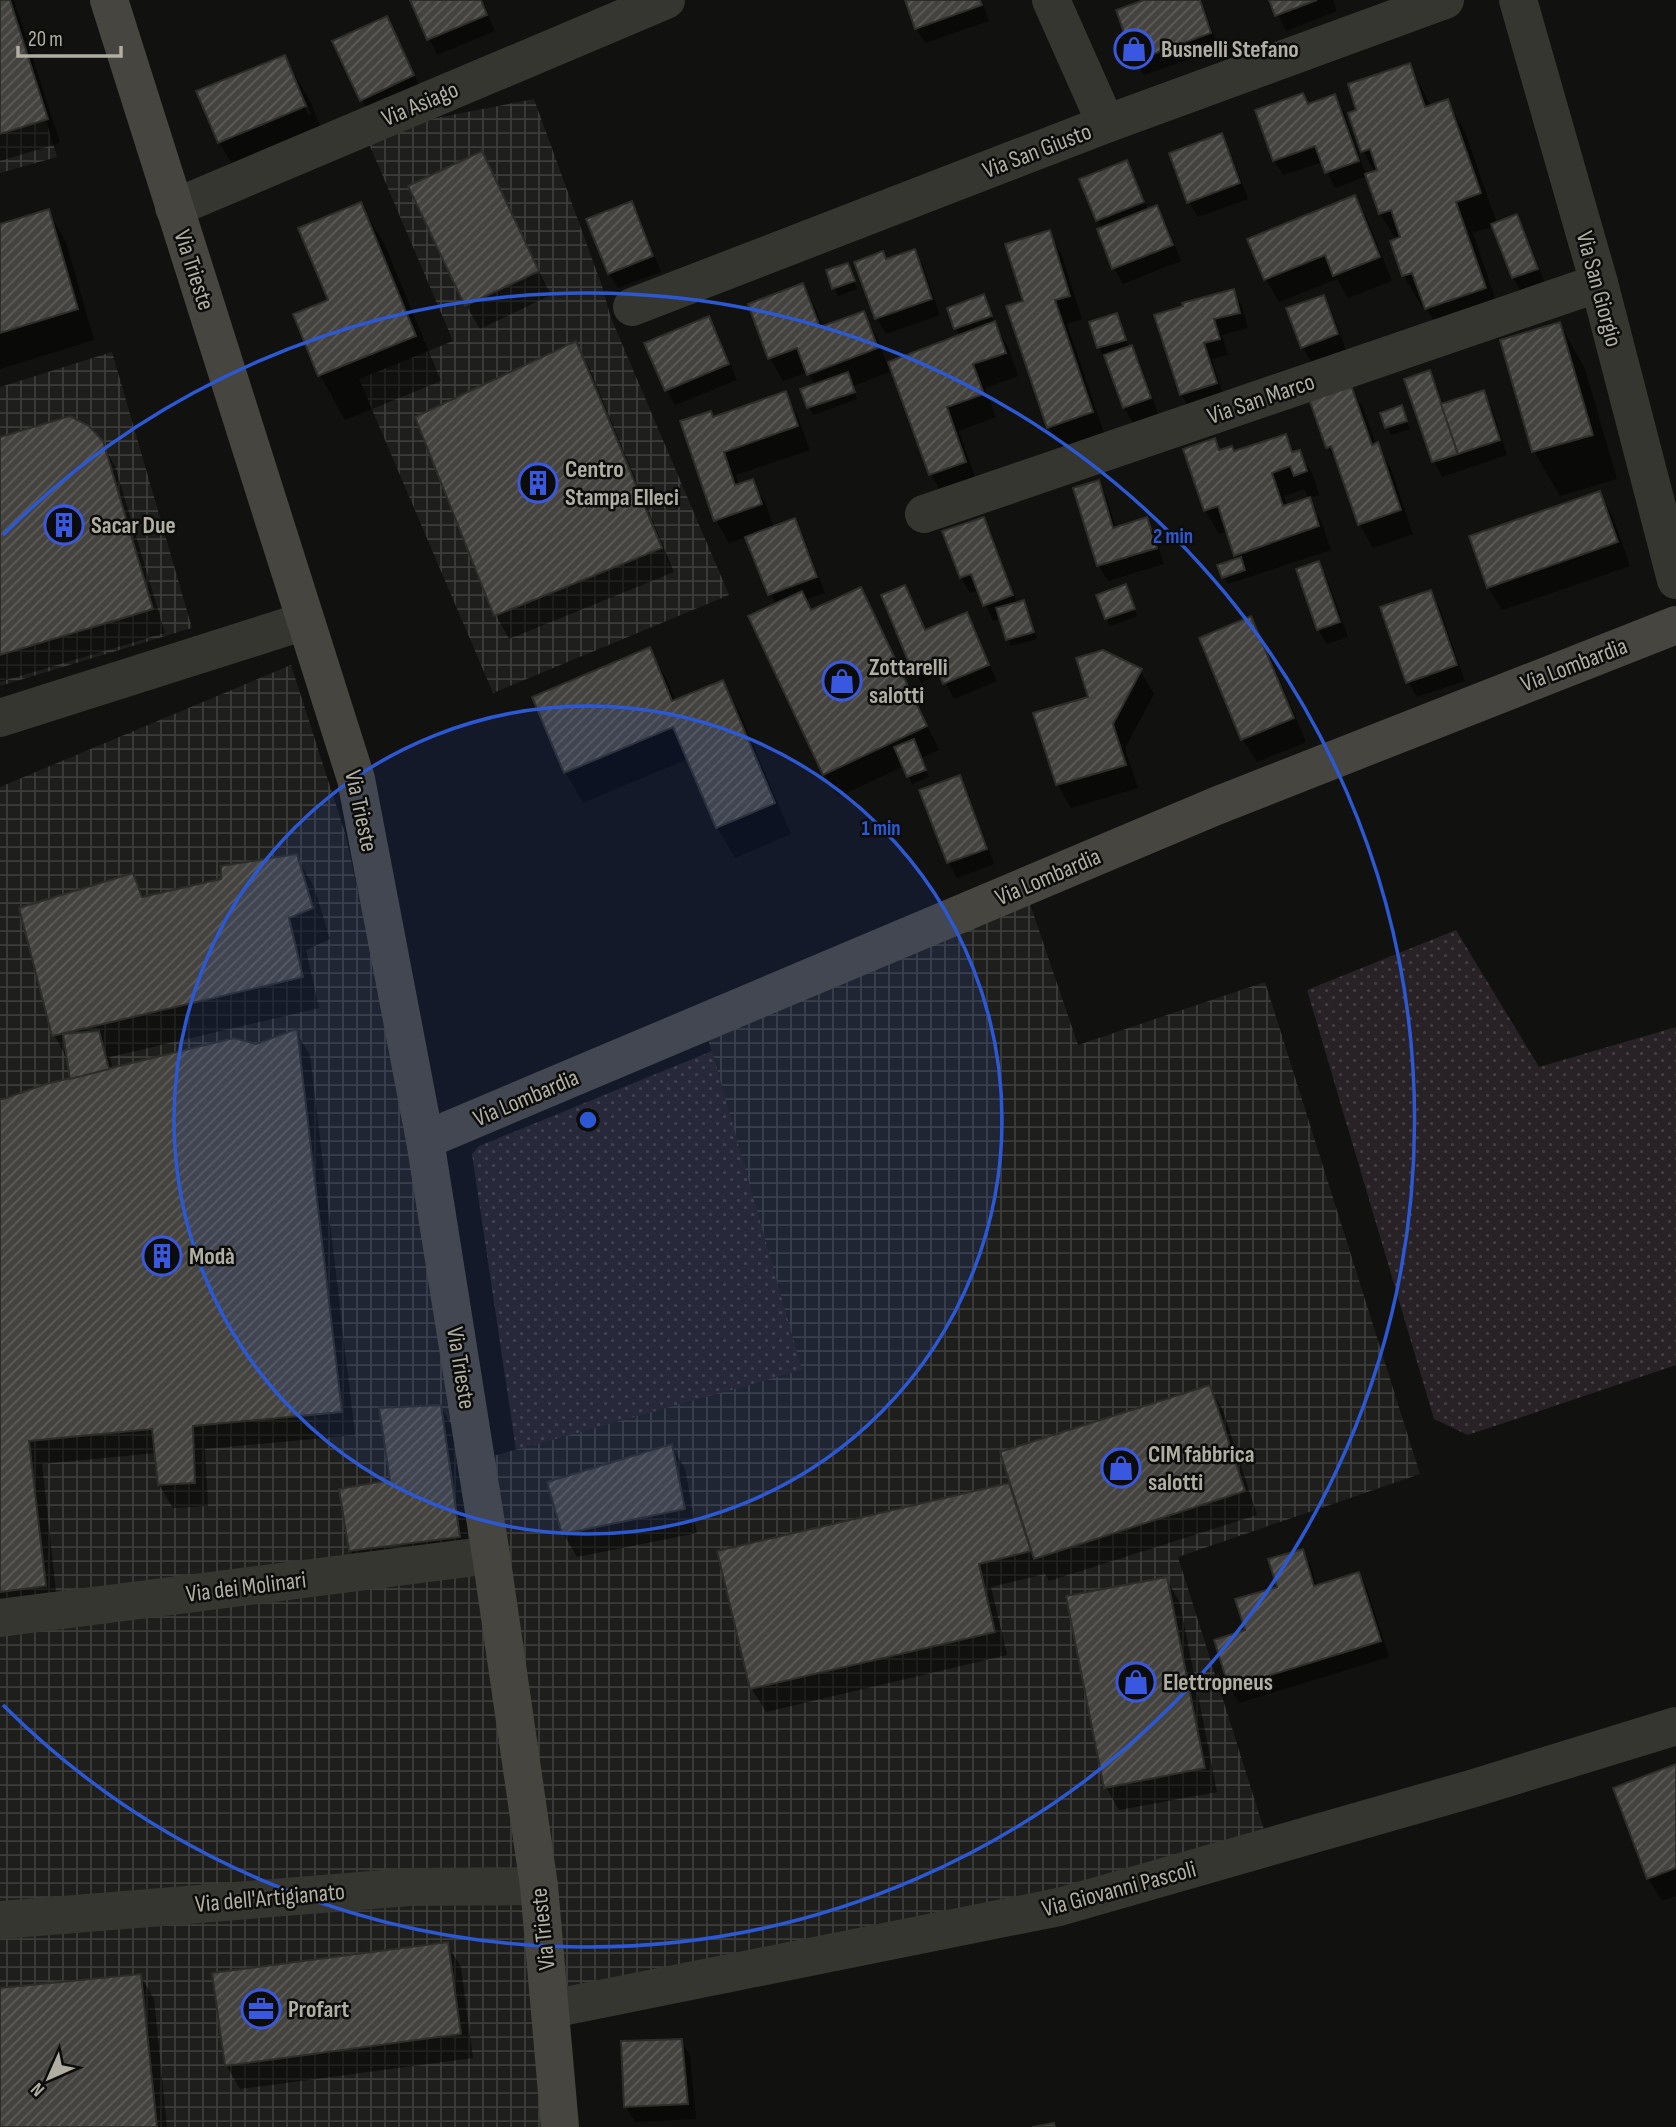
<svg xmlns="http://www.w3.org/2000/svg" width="1676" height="2127" viewBox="0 0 1676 2127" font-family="'Sofia Sans Condensed',sans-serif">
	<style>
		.industrial { fill: url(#industrial-grid) }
		.grass { fill: url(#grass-dots) }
		.shadow { fill: #0007; fill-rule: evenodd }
		.building { fill: url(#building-hatch); stroke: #2d2d2a; stroke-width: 2 }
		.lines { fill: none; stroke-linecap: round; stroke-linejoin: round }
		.street { stroke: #363631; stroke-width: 38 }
		.secondary { stroke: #464540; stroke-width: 38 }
		.ring { fill: none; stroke: #2c58d3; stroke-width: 3.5 }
		.labels { text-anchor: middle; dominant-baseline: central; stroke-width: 5; stroke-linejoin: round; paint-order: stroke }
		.poi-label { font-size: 24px; font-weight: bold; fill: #b1afa3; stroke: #0c0c0b; text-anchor: start }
		.street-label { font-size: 24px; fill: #b1afa3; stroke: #0c0c0b }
		.centre { fill: #2c58d3; stroke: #0c0c0b; stroke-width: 3.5 }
		.ring-label { font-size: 21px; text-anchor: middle; font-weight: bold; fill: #2c58d3; stroke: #0c0c0b; stroke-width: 5; stroke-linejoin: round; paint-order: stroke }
	</style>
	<defs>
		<pattern id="industrial-grid" width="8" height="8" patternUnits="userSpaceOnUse" patternTransform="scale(1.75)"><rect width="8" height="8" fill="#1e1e1c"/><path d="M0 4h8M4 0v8" fill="none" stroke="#3c3c3a"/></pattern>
		<pattern id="grass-dots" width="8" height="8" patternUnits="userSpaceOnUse" patternTransform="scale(1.75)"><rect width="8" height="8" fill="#282126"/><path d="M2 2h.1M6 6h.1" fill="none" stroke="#453f42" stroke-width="1.8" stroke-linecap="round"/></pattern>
		<pattern id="building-hatch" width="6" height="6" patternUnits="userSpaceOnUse" patternTransform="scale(1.75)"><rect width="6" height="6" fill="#44433f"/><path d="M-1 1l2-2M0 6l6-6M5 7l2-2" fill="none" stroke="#5d5c58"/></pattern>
	</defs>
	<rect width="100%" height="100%" fill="#111110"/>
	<g class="industrial">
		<path d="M0,0H10L57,157L0,173Z"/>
		<path d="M534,99L602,286L611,318L729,595L493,693L359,379L453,341L364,132Z"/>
		<path d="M112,352L192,628L0,686V387Z"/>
		<path d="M291,665L346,836L412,1143L525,1874L543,2127H0V787Z"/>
		<path d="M1026,892L1078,1045L1265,982L1420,1474L1178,1557L1267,1839L1057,1899L557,2003L486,1458L801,1370L706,1032Z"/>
	</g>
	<g class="grass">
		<path d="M1456,930L1539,1067L1676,1027V1365L1468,1435L1434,1419L1307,990Z"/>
		<path d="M712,1051L802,1370L516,1450L472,1154L479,1146Z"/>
	</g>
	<g class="shadow">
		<path d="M0,0H14L60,143L0,161Z"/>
		<path d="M412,0H482L495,31L437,55Z"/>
		<path d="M907,0H982L989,21L925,43L916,28Z"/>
		<path d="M1150,0H1201L1219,49L1144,75L1135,60Z"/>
		<path d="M1271,0H1333L1337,11L1286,31Z"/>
		<path d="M395,33L422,91L370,115L362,100Z"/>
		<path d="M284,57L310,101L331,151L245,186L219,142ZM302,101H306L311,114L308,115Z"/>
		<path d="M1410,65L1431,107L1447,101L1465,132L1497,223L1516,216L1525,231L1545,284L1522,293L1513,278L1494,226L1473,233L1502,319L1444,339L1425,305L1422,307L1404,276L1392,242L1396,240L1380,213L1368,176L1335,188L1323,162L1283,175L1274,160L1308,105L1335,96L1344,112L1366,175L1375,172L1363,151L1359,111Z"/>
		<path d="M1221,136L1230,151L1248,199L1198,217L1189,202Z"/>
		<path d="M481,154L551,295L480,329L466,305Z"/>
		<path d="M1126,162L1135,177L1148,211L1157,208L1166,223L1181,261L1123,284L1114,268L1103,229L1098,220Z"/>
		<path d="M1354,197L1368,221L1392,281L1348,298L1337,279L1279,302L1266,279Z"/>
		<path d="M632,203L640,218L661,272L618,288L609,273Z"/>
		<path d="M361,204L386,248L441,381L345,420L320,375L296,315L330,301Z"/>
		<path d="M48,211L66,242L94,340L0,369V226Z"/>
		<path d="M1049,232L1062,256L1082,319L1067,324L1105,436L1062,450L1049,427L1025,302Z"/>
		<path d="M914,251L923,266L940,315L886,334L877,319L857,263L886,261Z"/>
		<path d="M828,272H851L857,289L838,296Z"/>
		<path d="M803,285L816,309L823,328L863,313L877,337L890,372L853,386L857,399L813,415L802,390L816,385L808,372L783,381L770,358Z"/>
		<path d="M1233,291L1242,306L1248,328L1222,335L1228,355L1212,359L1224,398L1190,409L1181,394L1156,316Z"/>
		<path d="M983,296L994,323L1008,347L1018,376L985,388L996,417L959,431L978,485L944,497L931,474L960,336L956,328Z"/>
		<path d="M1323,297L1332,312L1346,350L1311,363L1303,347Z"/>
		<path d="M1117,315L1129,348L1131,347L1140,362L1158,414L1133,423L1124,407L1105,354L1103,355L1099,348L1091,324Z"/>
		<path d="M709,318L718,334L737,380L675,405L666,390Z"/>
		<path d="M1560,324L1585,369L1617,479L1560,496L1534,451Z"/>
		<path d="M575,343L589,367L674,572L509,639L496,615L417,418Z"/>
		<path d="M1429,373L1438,388L1443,405L1483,392L1492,408L1507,455L1442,477L1434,461Z"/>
		<path d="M1350,387L1364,410L1376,445L1391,468L1413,534L1373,548L1360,524L1341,471L1328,447Z"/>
		<path d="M785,394L798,417L810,450L736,475L739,485L752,481L766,504L774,528L794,520L803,535L825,593L805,600L812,611L860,589L873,612L939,750L921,758L929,777L912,784L904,766L838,797L824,774L776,605L747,537L729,543L716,520L713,418Z"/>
		<path d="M1401,408L1410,429L1391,435L1383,414Z"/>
		<path d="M1285,436L1295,453L1299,452L1313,475L1319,495L1309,498L1304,489L1284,496L1287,507L1309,500L1322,523L1331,550L1228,584L1224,577L1238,560L1228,531L1219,534L1205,510L1214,440L1221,451L1234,453Z"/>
		<path d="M0,439L101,442L115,466L165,633L0,682Z"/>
		<path d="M1098,482L1107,497L1116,529L1146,519L1155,535L1164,564L1108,581L1099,566L1075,489Z"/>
		<path d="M1599,493L1613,517L1630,566L1502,610L1488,587Z"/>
		<path d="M983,519L992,534L1017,603L1023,602L1027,609L1037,639L1011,646L1001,618L993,621L979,590L970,593L961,578L945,532Z"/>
		<path d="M1318,563L1327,578L1348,637L1327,644L1318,629Z"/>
		<path d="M905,587L926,632L967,614L997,681L954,699L941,674L921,682L912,667Z"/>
		<path d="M1431,592L1439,607L1465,681L1417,697L1408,682Z"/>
		<path d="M1129,593L1137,616L1110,626L1098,596Z"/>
		<path d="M1251,619L1264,642L1306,742L1257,762L1243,739Z"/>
		<path d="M649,649L667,680L676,702L722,682L740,713L791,834L735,858L717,827L688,759L583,803L565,772Z"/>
		<path d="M1140,671L1154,694L1125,748L1138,788L1071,808L1058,785L1036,714L1090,698Z"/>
		<path d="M959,777L968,793L994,864L957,878L949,863L922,791Z"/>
		<path d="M296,856L314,887L330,939L306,950L319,1008L110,1057L113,1070L256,1046L296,1032L310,1055L355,1435L205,1449L208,1506L173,1508L159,1485L156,1453L42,1464L58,1610L0,1617V1101L72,1080L69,1062L54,1035L132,875L145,898L223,881Z"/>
		<path d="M1209,1387L1223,1410L1257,1515L1049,1581L1045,1574L991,1587L1007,1655L766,1712L752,1689L719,1553L1012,1484Z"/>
		<path d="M441,1407L454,1430L472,1560L364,1574L350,1550Z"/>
		<path d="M672,1446L685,1469L697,1533L577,1557L563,1533Z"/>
		<path d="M1302,1551L1311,1566L1317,1586L1359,1574L1367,1589L1389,1657L1239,1703L1230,1687L1247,1632Z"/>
		<path d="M1167,1579L1180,1603L1217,1792L1119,1810L1106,1787Z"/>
		<path d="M1676,1766V1896L1662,1901L1648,1878Z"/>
		<path d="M447,1944L461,1967L473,2058L240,2089L226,2065Z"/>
		<path d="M140,1975L154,1999L167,2127H0V1989Z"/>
		<path d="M681,2040L690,2056L696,2119L635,2122L626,2107Z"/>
	</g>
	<g class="building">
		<path d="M0,0H10L48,119L0,134Z"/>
		<path d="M410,0H481L487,15L427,40Z"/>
		<path d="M905,0H980L982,5L915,29Z"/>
		<path d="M1144,0H1200L1211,33L1134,61L1116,10Z"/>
		<path d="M1269,0H1317L1275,16Z"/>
		<path d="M387,16L414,75L360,101L332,41Z"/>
		<path d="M285,55L306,106L218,143L196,91Z"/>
		<path d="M1410,63L1425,107L1448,99L1481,193L1456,202L1486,288L1425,309L1412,273L1402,276L1390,241L1400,237L1391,210L1379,214L1365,174L1377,170L1370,149L1361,152L1348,113L1356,110L1348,84Z"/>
		<path d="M1303,93L1308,104L1335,94L1359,161L1325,173L1315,146L1273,161L1255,110Z"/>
		<path d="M1222,133L1240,183L1187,203L1169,153Z"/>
		<path d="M482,151L539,271L465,306L408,186Z"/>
		<path d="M1127,160L1144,202L1096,221L1079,179Z"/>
		<path d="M1355,195L1380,257L1333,276L1325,255L1264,280L1247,239Z"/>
		<path d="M632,201L653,256L608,274L586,219Z"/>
		<path d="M361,202L416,336L318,376L293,314L328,300L298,228Z"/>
		<path d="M1157,205L1173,245L1112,269L1097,229Z"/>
		<path d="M49,209L78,309L0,333V224Z"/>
		<path d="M1517,214L1538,269L1512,278L1491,224Z"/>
		<path d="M1050,230L1070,296L1055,300L1093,412L1047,428L1006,306L1023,301L1005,244Z"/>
		<path d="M915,249L932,299L875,319L854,262L883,251L886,259Z"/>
		<path d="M848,263L855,281L832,289L826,270Z"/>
		<path d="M803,283L820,327L864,311L878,348L807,375L797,348L768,359L748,304Z"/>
		<path d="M1234,289L1240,313L1214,319L1220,339L1204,343L1217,383L1180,395L1154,315L1183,306L1182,303Z"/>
		<path d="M984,294L992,316L954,329L947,308Z"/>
		<path d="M1324,295L1338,334L1301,348L1286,308Z"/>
		<path d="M1117,313L1126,340L1097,348L1089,322Z"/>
		<path d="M709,316L729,364L665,391L644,343Z"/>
		<path d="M995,321L1006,353L973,364L984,394L947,407L966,462L929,475L888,362Z"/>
		<path d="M1560,322L1593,435L1532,452L1500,340Z"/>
		<path d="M576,341L662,548L494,616L415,417Z"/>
		<path d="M1132,345L1151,398L1123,408L1104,355Z"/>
		<path d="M1430,370L1458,454L1432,462L1404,379Z"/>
		<path d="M848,372L855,392L807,408L800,389Z"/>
		<path d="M1351,385L1372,445L1378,442L1401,510L1358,525L1331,446L1326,448L1309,399Z"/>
		<path d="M1484,390L1500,440L1458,454L1441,404Z"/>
		<path d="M786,391L798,426L724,452L735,485L753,479L762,504L714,521L680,421L711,411L713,417Z"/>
		<path d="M1402,405L1407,421L1385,428L1380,413Z"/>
		<path d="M70,416L89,426L103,441L153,609L0,655V437Z"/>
		<path d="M1286,434L1292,452L1300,450L1307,471L1294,476L1290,466L1272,473L1283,506L1310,497L1319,526L1234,556L1218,506L1204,511L1183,449L1215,438L1219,450L1232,446L1234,451Z"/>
		<path d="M1099,480L1113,528L1147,517L1157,548L1097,566L1073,488Z"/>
		<path d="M1600,491L1618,542L1487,588L1469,536Z"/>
		<path d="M984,517L1013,595L983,606L971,574L960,578L942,531Z"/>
		<path d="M795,518L817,577L768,595L745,537Z"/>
		<path d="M1241,557L1245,570L1222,578L1217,565Z"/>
		<path d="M1319,561L1340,622L1317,630L1296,569Z"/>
		<path d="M1126,584L1135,609L1105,619L1096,595Z"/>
		<path d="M905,585L925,630L967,612L989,665L943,684L933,659L911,668L881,595Z"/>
		<path d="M861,587L927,726L823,775L748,616L802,591L811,610Z"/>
		<path d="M1431,590L1457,665L1406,683L1380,607Z"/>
		<path d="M1024,600L1034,632L1006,640L996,608Z"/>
		<path d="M1251,616L1294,718L1241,740L1199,638Z"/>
		<path d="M650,647L672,701L723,680L775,803L716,828L673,727L564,773L532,697Z"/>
		<path d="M1103,650L1142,669L1113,724L1126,765L1056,785L1033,713L1088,697L1076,658Z"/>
		<path d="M914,739L926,770L907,777L894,747Z"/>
		<path d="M960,775L987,849L947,863L919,790Z"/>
		<path d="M297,854L313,908L289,918L303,977L52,1036L19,908L133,873L142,897L221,879V866Z"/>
		<path d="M297,1029L342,1412L193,1426L195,1483L158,1485L152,1429L29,1441L46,1586L0,1592V1100L46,1084L234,1038L256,1044Z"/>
		<path d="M99,1031L109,1069L70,1079L63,1034Z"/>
		<path d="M1210,1385L1245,1491L1034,1559L1000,1452Z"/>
		<path d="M441,1405L460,1537L349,1551L339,1489L390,1480L379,1408Z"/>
		<path d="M672,1444L685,1509L562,1534L547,1482Z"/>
		<path d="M1009,1483L1031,1551L979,1564L995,1632L750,1689L717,1551Z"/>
		<path d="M1303,1549L1314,1586L1359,1572L1381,1641L1229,1688L1214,1640L1245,1630L1235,1599L1277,1587L1268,1559Z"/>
		<path d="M1167,1577L1205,1768L1104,1788L1066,1596Z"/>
		<path d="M1676,1764V1868L1647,1879L1613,1788Z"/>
		<path d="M448,1942L461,2034L225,2066L212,1973Z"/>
		<path d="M141,1974L157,2127H0V1988Z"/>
		<path d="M682,2039L688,2104L624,2107L621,2041Z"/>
		<path d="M1054,2123L1055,2127H1032Z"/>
	</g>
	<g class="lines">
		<g class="street">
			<path d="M1051,0L1106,124"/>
			<path d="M1518,0L1599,283L1676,580"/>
			<path d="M174,208L666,0"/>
			<path d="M632,307L1106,124L1445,0"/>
			<path d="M924,514L1599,283"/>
			<path d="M0,718L305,621"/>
			<path d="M0,1618L491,1555"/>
			<path d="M0,1920L409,1887L539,1886"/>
			<path d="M551,2009L1059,1907L1471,1789L1676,1726"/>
		</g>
		<g class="secondary">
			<path d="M109,0L356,779L425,1140L491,1555L539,1886L560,2127"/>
			<path d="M425,1140L1216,806L1676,625"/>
		</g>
	</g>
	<circle cx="588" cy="1120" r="414" fill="#2c58d3" fill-opacity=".12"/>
	<g class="ring">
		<circle cx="588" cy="1120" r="414"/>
		<path d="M3 535A827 827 0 1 1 3 1705"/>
	</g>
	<defs>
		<g id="shop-ring" transform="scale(2.0125)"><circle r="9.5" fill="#0c0c0b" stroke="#3a58df" stroke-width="1.5"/><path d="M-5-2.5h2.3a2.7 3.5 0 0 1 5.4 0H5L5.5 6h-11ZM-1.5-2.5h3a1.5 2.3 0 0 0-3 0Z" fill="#3a58df"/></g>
		<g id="building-ring" transform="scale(2.0125)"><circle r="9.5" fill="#0c0c0b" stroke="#3a58df" stroke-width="1.5"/><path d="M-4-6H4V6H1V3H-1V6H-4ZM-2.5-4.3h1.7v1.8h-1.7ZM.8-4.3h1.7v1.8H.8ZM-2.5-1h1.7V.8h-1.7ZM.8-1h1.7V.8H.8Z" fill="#3a58df"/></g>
		<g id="office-ring" transform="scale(2.0125)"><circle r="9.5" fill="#0c0c0b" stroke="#3a58df" stroke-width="1.5"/><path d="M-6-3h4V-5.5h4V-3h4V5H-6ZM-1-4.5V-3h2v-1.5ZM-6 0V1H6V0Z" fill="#3a58df"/></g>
	</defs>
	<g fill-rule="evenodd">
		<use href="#shop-ring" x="1134" y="49"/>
		<use href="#building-ring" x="538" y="483"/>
		<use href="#building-ring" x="64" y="525"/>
		<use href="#shop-ring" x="842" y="681"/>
		<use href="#building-ring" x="162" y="1256"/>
		<use href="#shop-ring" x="1121" y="1468"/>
		<use href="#shop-ring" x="1136" y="1682"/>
		<use href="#office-ring" x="261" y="2009"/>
	</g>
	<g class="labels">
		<g class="poi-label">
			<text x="1161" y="49">Busnelli Stefano</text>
			<text x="565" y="469">Centro<tspan x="565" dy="28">Stampa Elleci</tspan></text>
			<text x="91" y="525">Sacar Due</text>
			<text x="869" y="667">Zottarelli<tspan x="869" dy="28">salotti</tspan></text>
			<text x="189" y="1256">Modà</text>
			<text x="1148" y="1454">CIM fabbrica<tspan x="1148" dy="28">salotti</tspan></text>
			<text x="1163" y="1682">Elettropneus</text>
			<text x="288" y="2009">Profart</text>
		</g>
		<g class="street-label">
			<text transform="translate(420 104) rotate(-23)">Via Asiago</text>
			<text transform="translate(1037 151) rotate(-21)">Via San Giusto</text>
			<text transform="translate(194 270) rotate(72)">Via Trieste</text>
			<text transform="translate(1599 289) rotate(75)">Via San Giorgio</text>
			<text transform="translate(1261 399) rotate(-19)">Via San Marco</text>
			<text transform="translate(1574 665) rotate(-21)">Via Lombardia</text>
			<text transform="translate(361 811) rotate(78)">Via Trieste</text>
			<text transform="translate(1048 877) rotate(-23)">Via Lombardia</text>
			<text transform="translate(526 1098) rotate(-23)">Via Lombardia</text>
			<text transform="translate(461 1368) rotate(81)">Via Trieste</text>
			<text transform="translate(246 1587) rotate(-7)">Via dei Molinari</text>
			<text transform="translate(1119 1889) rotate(-15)">Via Giovanni Pascoli</text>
			<text transform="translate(270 1898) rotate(-5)">Via dell'Artigianato</text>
			<text transform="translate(543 1929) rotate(-96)">Via Trieste</text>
		</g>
	</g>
	<circle cx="588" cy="1120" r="10" class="centre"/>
	<g class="ring-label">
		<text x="1173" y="543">2 min</text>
		<text x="881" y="835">1 min</text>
	</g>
	<g transform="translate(49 2078) rotate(225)" stroke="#0c0c0b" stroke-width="5" paint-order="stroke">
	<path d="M0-5L12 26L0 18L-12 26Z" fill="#b1afa3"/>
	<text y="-10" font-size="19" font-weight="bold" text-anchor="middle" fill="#b1afa3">N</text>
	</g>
	<path d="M18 46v10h103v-10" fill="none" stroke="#b1afa3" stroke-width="3.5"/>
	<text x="28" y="46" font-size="21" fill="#b1afa3" stroke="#0c0c0b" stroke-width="5" paint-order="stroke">20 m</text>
</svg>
